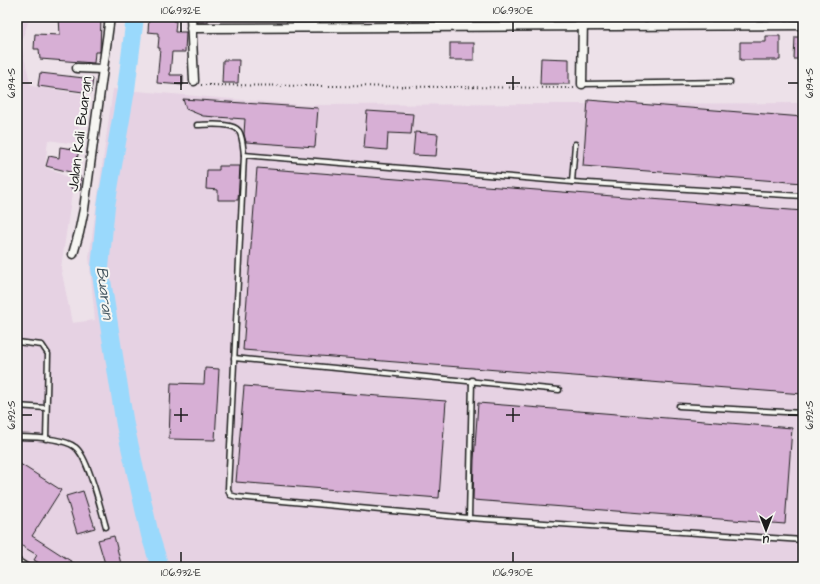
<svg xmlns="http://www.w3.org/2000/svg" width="820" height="584" viewBox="0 0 820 584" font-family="'Architects Daughter',sans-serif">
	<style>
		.built { fill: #e6d2e3 }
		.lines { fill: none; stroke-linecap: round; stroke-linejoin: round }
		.river { stroke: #9ad9fc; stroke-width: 18 }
		.building { fill: #d7afd5; stroke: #1c1c1c }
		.service-casing { stroke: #1c1c1c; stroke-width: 7 }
		.minor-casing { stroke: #1c1c1c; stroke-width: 11 }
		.path { stroke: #1c1c1c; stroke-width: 2; stroke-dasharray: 1 3; stroke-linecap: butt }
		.service { stroke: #f6f6f2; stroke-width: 4 }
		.minor { stroke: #f6f6f2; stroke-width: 8 }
		.ticks { fill: none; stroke: #1c1c1c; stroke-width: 1.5 }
		.labels { text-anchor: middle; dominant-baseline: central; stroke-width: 4; stroke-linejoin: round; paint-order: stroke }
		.street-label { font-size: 15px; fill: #1c1c1c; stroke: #f6f6f2 }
		.water-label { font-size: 16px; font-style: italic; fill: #42555f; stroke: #f6f6f2 }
		.neatline { fill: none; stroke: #1c1c1c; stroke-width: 1.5 }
		.ticks-label { font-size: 10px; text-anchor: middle; fill: #1c1c1c }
	</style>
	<rect width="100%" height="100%" fill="#ede1e9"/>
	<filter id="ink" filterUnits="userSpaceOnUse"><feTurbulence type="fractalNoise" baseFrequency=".025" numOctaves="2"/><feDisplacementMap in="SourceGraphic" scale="8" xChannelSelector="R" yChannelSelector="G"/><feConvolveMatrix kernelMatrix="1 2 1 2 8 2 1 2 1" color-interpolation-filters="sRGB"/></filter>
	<g filter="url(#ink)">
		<path class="built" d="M17,19L28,22L21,44L31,86L84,94L76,144L48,140L45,167L74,180L61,268L72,323L95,320L89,257L113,89L301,105L803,103V567H17Z"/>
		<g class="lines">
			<path class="river" d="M135,17L126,90L106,206L100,268L125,425L150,535L160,567"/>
		</g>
		<g class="building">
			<path d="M59,17H101L100,52H95L94,63L40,59L39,49H34L35,34L60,35Z"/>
			<path d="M149,17H174L173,21H176L175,32H186L185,52H172L170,75H183V85L157,83L160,48H158L159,37H158V33L148,32Z"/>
			<path d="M208,17V22H198V18Z"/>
			<path d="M766,36H780V60H740V42H766Z"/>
			<path d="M795,37H803V59H794Z"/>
			<rect x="450" y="43" width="24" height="17"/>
			<path d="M541,58L569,59V84H540Z"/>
			<path d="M223,60H239L238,83H222Z"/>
			<path d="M40,73L93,79L91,93L38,86Z"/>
			<path d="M183,99L318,108L315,147L246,142L244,134L245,119L203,116L186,109Z"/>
			<path d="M588,100L803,117V183L583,166Z"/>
			<path d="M367,111L413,114L411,134L388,133L387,150L364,148Z"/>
			<path d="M415,132L438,134L436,156L413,155Z"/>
			<path d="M60,147L79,150L74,173L46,166L49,156L59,158Z"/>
			<path d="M219,166H240L238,200H218V190L206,189L207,170H219Z"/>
			<path d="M257,168L803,211V394L243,350Z"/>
			<path d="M72,176L81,177L80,190L71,189Z"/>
			<path d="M205,368L219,369L215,440L169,439L171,383L204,384Z"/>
			<path d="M244,386L446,401L439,498L236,482Z"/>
			<path d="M478,403L792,428L785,524L473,500L474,460Z"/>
			<path d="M17,462L61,490L32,536L80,567H46L34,560L37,555L17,543Z"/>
			<path d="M83,491L95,528L77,533L66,496Z"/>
			<path d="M114,536L121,564L106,567L98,540Z"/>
		</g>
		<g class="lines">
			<g class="service-casing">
				<g id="service">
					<path d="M800,25L802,17"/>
					<path d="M582,84L730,82"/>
					<path d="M197,125C207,125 233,122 239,131C243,138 243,148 244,155"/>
					<path d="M572,182L575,144"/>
					<path d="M803,196L572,182L244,155L228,489L230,495L237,497L469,518L803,540"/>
					<path d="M17,342L42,345L48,354L46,439"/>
					<path d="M234,358L559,390"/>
					<path d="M17,406L46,408"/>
					<path d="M679,406L803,413"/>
					<path d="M17,437C32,437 63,438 75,447C88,456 101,510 106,527"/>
					<path d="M469,518L472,380"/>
					<path d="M17,560L28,567"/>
				</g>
			</g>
			<g class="minor-casing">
				<g id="minor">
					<path d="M191,17L194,81"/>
					<path d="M191,28L803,25"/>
					<path d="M77,68L102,69"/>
					<path d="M582,84L583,17"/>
					<path d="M73,254L79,233L84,209L110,17"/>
				</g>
			</g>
			<path class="path" d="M201,85L575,88"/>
			<use href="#service" class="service"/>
			<use href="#minor" class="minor"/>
		</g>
	</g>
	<path class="ticks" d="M181,22V32M513,22V32M181,76V90M513,76V90M22,83H32M174,83H188M506,83H520M788,83H798M181,408V422M513,408V422M22,415H32M174,415H188M506,415H520M788,415H798M181,552V562M513,552V562"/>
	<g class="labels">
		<g class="street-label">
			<text transform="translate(80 134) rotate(-83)">Jalan Kali Buaran</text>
		</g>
		<g class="water-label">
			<text transform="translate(105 293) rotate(83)">Buaran</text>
		</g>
	</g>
	<rect width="820" height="584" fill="none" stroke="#f6f6f2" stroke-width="44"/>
	<g transform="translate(766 530) rotate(180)" stroke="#f6f6f2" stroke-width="3" paint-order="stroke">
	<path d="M0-3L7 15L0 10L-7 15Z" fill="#1c1c1c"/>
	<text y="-6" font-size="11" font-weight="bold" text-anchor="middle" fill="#1c1c1c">U</text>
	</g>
	<rect x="22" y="22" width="776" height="540" class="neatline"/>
	<g class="ticks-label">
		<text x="181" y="14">106.932°E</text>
		<text x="513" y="14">106.930°E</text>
		<text transform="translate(809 83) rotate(-90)" y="4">6.194°S</text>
		<text transform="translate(11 83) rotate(-90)" y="4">6.194°S</text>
		<text transform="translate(809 415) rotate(-90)" y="4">6.192°S</text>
		<text transform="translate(11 415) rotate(-90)" y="4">6.192°S</text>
		<text x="181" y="576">106.932°E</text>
		<text x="513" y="576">106.930°E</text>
	</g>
</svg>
